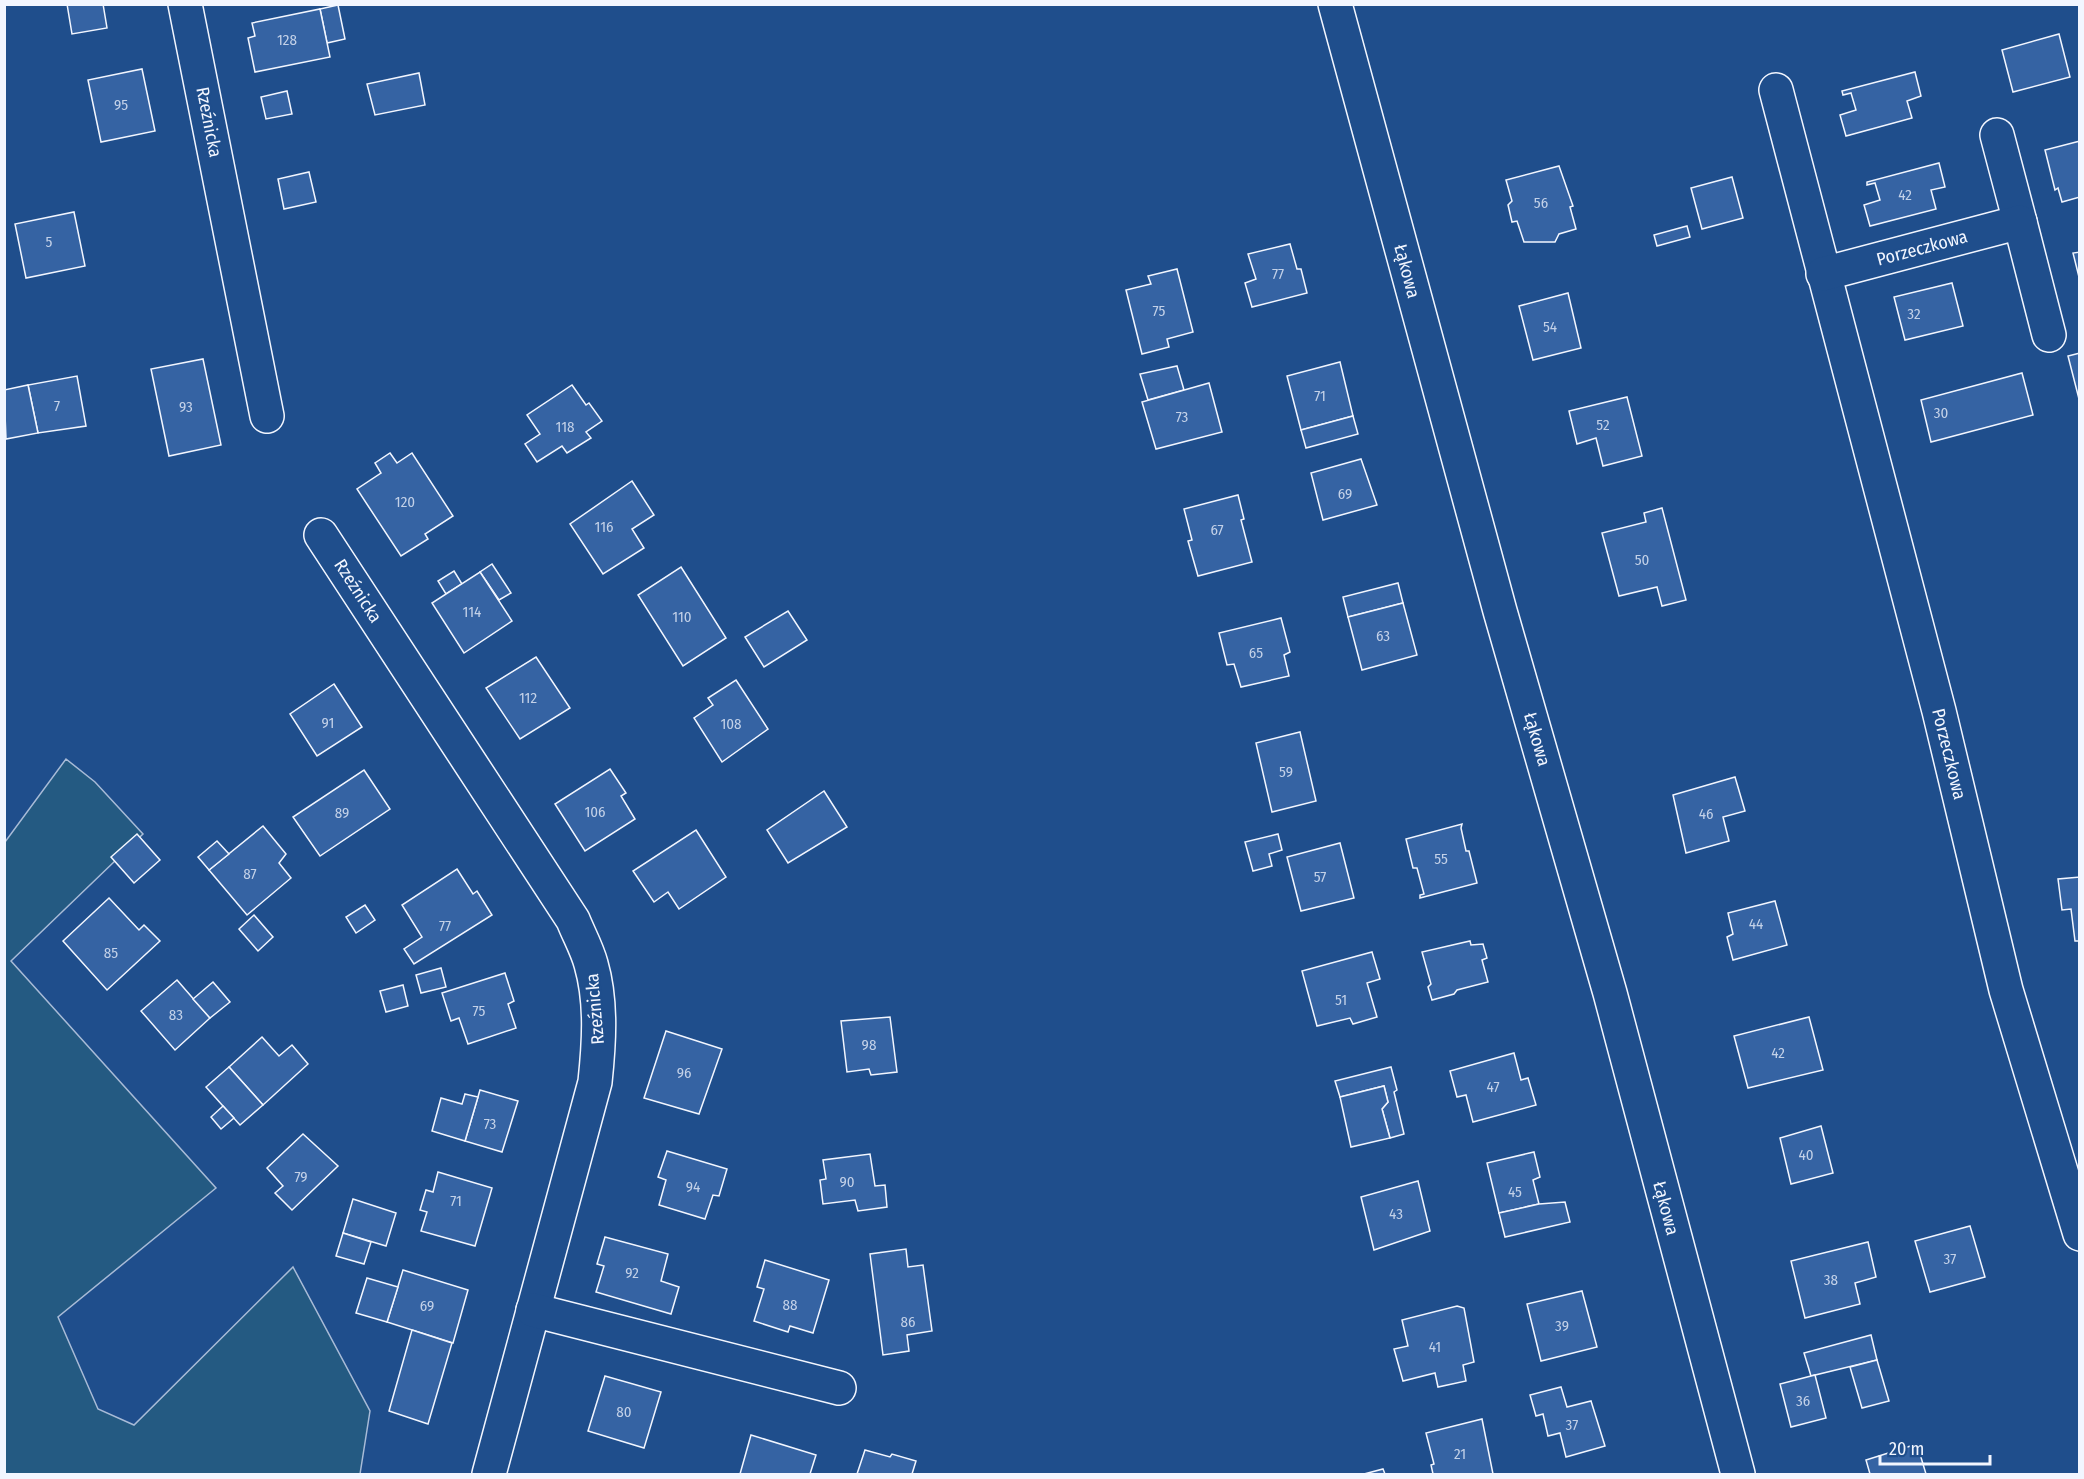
<svg xmlns="http://www.w3.org/2000/svg" width="2084" height="1479" viewBox="0 0 2084 1479" font-family="'Fira Sans Condensed',sans-serif">
	<style>
		.green { fill: #245a82; stroke: #a8bbd7; stroke-width: 1.5 }
		.building { fill: #3563a3; stroke: #f2f6ff; stroke-width: 1.5 }
		.lines { fill: none; stroke-linecap: round; stroke-linejoin: round }
		.street-casing { stroke: #f2f6ff; stroke-width: 36 }
		.street { stroke: #1f4e8c; stroke-width: 33 }
		.labels { text-anchor: middle; dominant-baseline: central; stroke-width: 4.5; stroke-linejoin: round; paint-order: stroke }
		.number-label { font-size: 15px; fill: #c3d1e8 }
		.street-label { font-size: 18px; fill: #f2f6ff; stroke: #1f4e8c }
	</style>
	<rect width="100%" height="100%" fill="#1f4e8c"/>
	<path class="green" d="M66,759L95,782L143,834L11,961L216,1188L58,1317L98,1409L134,1425L293,1267L370,1411L360,1474H5V842Z"/>
	<g class="building">
		<path d="M67,4H103L107,28L72,34Z"/>
		<path d="M338,5L345,39L327,43L320,9Z"/>
		<path d="M320,9L330,57L255,72L248,38L255,36L252,23Z"/>
		<path d="M2059,34L2070,77L2013,92L2002,50Z"/>
		<path d="M142,69L155,131L101,142L88,80Z"/>
		<path d="M1915,72L1921,96L1907,101L1912,118L1846,136L1840,115L1856,110L1851,93L1843,95L1842,91Z"/>
		<path d="M419,73L425,105L375,115L367,84Z"/>
		<path d="M287,91L292,114L266,119L261,97Z"/>
		<path d="M2080,141V197L2062,202L2058,188L2055,190L2045,150Z"/>
		<path d="M1939,163L1945,187L1931,190L1936,209L1870,226L1864,205L1880,200L1875,183L1867,185V182Z"/>
		<path d="M1559,166L1573,206L1570,207L1576,229L1559,234L1555,242H1524L1517,221L1512,222L1508,205L1512,201L1506,180Z"/>
		<path d="M309,172L316,202L284,209L278,179Z"/>
		<path d="M1732,177L1743,218L1702,229L1691,188Z"/>
		<path d="M74,212L85,266L26,278L15,224Z"/>
		<path d="M1687,226L1690,237L1657,246L1654,235Z"/>
		<path d="M1290,244L1297,269H1301L1307,293L1252,307L1245,283L1256,279L1248,254Z"/>
		<path d="M2080,252V281L2073,253Z"/>
		<path d="M1177,269L1193,332L1167,339L1169,347L1142,354L1126,290L1151,284L1148,276Z"/>
		<path d="M1952,283L1963,326L1905,340L1894,297Z"/>
		<path d="M1568,293L1581,348L1533,360L1519,306Z"/>
		<path d="M2080,353V399H2079L2068,356Z"/>
		<path d="M203,359L221,445L169,456L151,369Z"/>
		<path d="M1340,362L1353,416L1301,430L1287,376Z"/>
		<path d="M1177,366L1184,390L1148,400L1140,374Z"/>
		<path d="M2022,373L2033,415L1931,442L1921,400Z"/>
		<path d="M77,376L86,426L38,433L28,385Z"/>
		<path d="M1209,383L1222,432L1156,449L1142,402Z"/>
		<path d="M28,385L38,433L6,439L4,390Z"/>
		<path d="M572,385L586,405L589,403L602,421L586,432L591,438L567,453L562,446L537,462L525,444L540,434L527,415Z"/>
		<path d="M1627,397L1642,456L1603,466L1596,438L1577,444L1569,411Z"/>
		<path d="M1353,416L1358,434L1306,448L1301,430Z"/>
		<path d="M390,453L397,463L412,453L453,516L425,534L428,539L401,556L357,489L381,473L375,463Z"/>
		<path d="M1361,459L1377,505L1323,520L1311,473Z"/>
		<path d="M632,481L654,515L632,529L644,548L603,574L570,524Z"/>
		<path d="M1238,495L1244,519L1241,520L1252,562L1198,576L1188,541L1192,540L1184,509Z"/>
		<path d="M1662,508L1686,600L1662,606L1657,587L1619,596L1602,533L1646,522L1644,513Z"/>
		<path d="M492,564L511,593L499,600L480,572Z"/>
		<path d="M681,567L726,638L683,666L638,595Z"/>
		<path d="M454,571L462,584L446,594L438,581Z"/>
		<path d="M480,572L512,621L464,653L432,603Z"/>
		<path d="M1398,583L1403,603L1348,617L1343,597Z"/>
		<path d="M1403,603L1417,655L1362,670L1348,617Z"/>
		<path d="M788,611L807,640L764,667L745,637Z"/>
		<path d="M1281,618L1290,652L1284,655L1289,676L1241,687L1234,664L1227,665L1219,633Z"/>
		<path d="M536,657L570,708L520,739L486,688Z"/>
		<path d="M736,680L768,729L722,762L694,718L713,705L708,698Z"/>
		<path d="M334,684L362,727L317,756L290,714Z"/>
		<path d="M1300,732L1316,801L1272,812L1256,743Z"/>
		<path d="M610,769L626,793L621,796L635,819L585,851L555,804Z"/>
		<path d="M364,770L390,809L320,856L293,817Z"/>
		<path d="M1735,777L1745,811L1723,817L1729,841L1686,853L1673,795Z"/>
		<path d="M824,791L847,827L788,863L767,830Z"/>
		<path d="M1462,824L1461,828L1466,851H1469L1477,883L1420,898V895L1424,894L1417,868H1413L1406,839Z"/>
		<path d="M263,826L286,854L279,863L291,878L247,915L209,870Z"/>
		<path d="M696,830L726,877L679,909L668,892L654,902L633,871Z"/>
		<path d="M137,834L160,860L134,883L111,857Z"/>
		<path d="M1278,834L1282,850L1269,854L1272,866L1253,871L1245,842Z"/>
		<path d="M217,841L229,854L209,870L198,857Z"/>
		<path d="M1340,843L1354,898L1301,911L1287,857Z"/>
		<path d="M457,869L473,894L477,891L492,915L414,964L404,949L422,937L402,905Z"/>
		<path d="M2080,877V941H2075L2071,909L2062,910L2058,879Z"/>
		<path d="M109,898L139,930L144,925L160,941L107,990L63,941Z"/>
		<path d="M1775,901L1787,945L1733,960L1727,937L1733,934L1728,913Z"/>
		<path d="M365,905L375,920L356,933L346,917Z"/>
		<path d="M254,915L273,937L258,951L239,929Z"/>
		<path d="M1470,941L1471,945L1483,944L1487,958L1482,960L1488,982L1457,990L1454,994L1432,1000L1428,987L1431,984L1422,952Z"/>
		<path d="M1372,952L1380,979L1367,983L1377,1017L1353,1024L1350,1018L1317,1026L1302,971Z"/>
		<path d="M441,968L446,987L421,993L416,975Z"/>
		<path d="M505,973L514,1001L508,1004L516,1028L468,1044L459,1018L451,1021L442,993Z"/>
		<path d="M177,980L210,1018L175,1050L141,1011Z"/>
		<path d="M213,982L230,1002L210,1018L193,999Z"/>
		<path d="M403,985L408,1006L386,1012L380,991Z"/>
		<path d="M890,1017L897,1072L871,1075L869,1069L847,1072L841,1021Z"/>
		<path d="M1809,1017L1823,1070L1748,1088L1734,1036Z"/>
		<path d="M666,1031L722,1049L699,1114L644,1098Z"/>
		<path d="M262,1037L279,1056L292,1045L308,1064L263,1105L229,1067Z"/>
		<path d="M1514,1053L1521,1080L1528,1078L1536,1105L1473,1122L1466,1095L1457,1097L1450,1071Z"/>
		<path d="M229,1067L263,1105L240,1125L206,1087Z"/>
		<path d="M1391,1067L1397,1090L1394,1092L1404,1134L1390,1138L1382,1109L1388,1102L1384,1086L1340,1097L1335,1081Z"/>
		<path d="M1384,1086L1388,1102L1382,1109L1390,1138L1351,1147L1340,1097Z"/>
		<path d="M480,1090L518,1101L502,1152L465,1141Z"/>
		<path d="M465,1094L478,1097L465,1141L432,1131L441,1098L462,1104Z"/>
		<path d="M223,1106L234,1118L221,1129L211,1117Z"/>
		<path d="M1821,1126L1833,1173L1791,1184L1780,1138Z"/>
		<path d="M303,1134L338,1166L292,1210L275,1193L283,1186L267,1168Z"/>
		<path d="M667,1151L727,1169L719,1196L713,1195L705,1219L659,1205L666,1180L658,1177Z"/>
		<path d="M1534,1152L1540,1177L1533,1180L1539,1204L1499,1213L1487,1163Z"/>
		<path d="M870,1154L875,1186L885,1185L887,1207L858,1211L855,1200L823,1204L820,1180L826,1179L823,1160Z"/>
		<path d="M438,1172L492,1188L475,1246L421,1231L427,1212L420,1210L426,1190L433,1192Z"/>
		<path d="M1418,1181L1430,1231L1374,1250L1361,1197Z"/>
		<path d="M353,1199L396,1213L386,1246L343,1233Z"/>
		<path d="M1565,1202L1570,1222L1505,1237L1499,1213L1539,1204Z"/>
		<path d="M1970,1226L1985,1277L1930,1292L1915,1241Z"/>
		<path d="M343,1233L371,1242L364,1264L336,1256Z"/>
		<path d="M605,1237L668,1254L661,1281L679,1287L671,1314L596,1292L604,1266L597,1264Z"/>
		<path d="M1868,1242L1876,1277L1855,1283L1860,1304L1805,1318L1791,1261Z"/>
		<path d="M906,1249L908,1267L923,1265L932,1331L907,1335L909,1351L883,1355L870,1254Z"/>
		<path d="M765,1260L829,1280L813,1333L790,1326L788,1332L754,1321L764,1289L757,1287Z"/>
		<path d="M403,1270L468,1290L453,1343L387,1322Z"/>
		<path d="M367,1278L398,1287L387,1322L356,1313Z"/>
		<path d="M1582,1291L1597,1347L1541,1361L1527,1304Z"/>
		<path d="M1457,1306L1464,1308L1474,1362L1463,1365L1466,1381L1438,1387L1435,1373L1403,1381L1394,1349L1408,1346L1402,1320Z"/>
		<path d="M412,1330L452,1343L428,1424L389,1411Z"/>
		<path d="M1871,1335L1877,1360L1811,1376L1804,1353Z"/>
		<path d="M1877,1360L1889,1401L1862,1408L1850,1367Z"/>
		<path d="M1815,1375L1826,1418L1791,1427L1780,1384Z"/>
		<path d="M605,1376L661,1392L644,1448L588,1431Z"/>
		<path d="M1561,1387L1567,1407L1591,1401L1605,1446L1566,1457L1560,1433L1548,1436L1543,1414L1536,1416L1530,1395Z"/>
		<path d="M1482,1419L1493,1474H1433L1431,1465L1434,1464L1426,1433Z"/>
		<path d="M751,1435L816,1455L810,1474H740Z"/>
		<path d="M1917,1444L1926,1474H1870L1866,1460Z"/>
		<path d="M865,1450L890,1457L892,1454L916,1461L912,1474H857Z"/>
		<path d="M1383,1469L1385,1474H1364Z"/>
	</g>
	<g class="lines">
		<g class="street-casing">
			<g id="street">
				<path d="M185,4L267,416"/>
				<path d="M1335,4L1500,611L1610,993L1738,1474"/>
				<path d="M1776,90L1939,711L2006,990L2080,1234"/>
				<path d="M1997,135L2020,222"/>
				<path d="M1823,274L2020,222L2049,335"/>
				<path d="M321,535L573,920C579,935 587,949 591,964C602,1002 599,1044 595,1082L489,1474"/>
				<path d="M533,1310L839,1388"/>
			</g>
		</g>
		<use href="#street" class="street"/>
	</g>
	<g class="labels">
		<g class="number-label">
			<text x="287" y="40">128</text>
			<text x="121" y="105">95</text>
			<text x="1905" y="195">42</text>
			<text x="1541" y="203">56</text>
			<text x="49" y="242">5</text>
			<text x="1278" y="274">77</text>
			<text x="1159" y="311">75</text>
			<text x="1914" y="314">32</text>
			<text x="1550" y="327">54</text>
			<text x="1320" y="396">71</text>
			<text x="57" y="406">7</text>
			<text x="186" y="407">93</text>
			<text x="1941" y="413">30</text>
			<text x="1182" y="417">73</text>
			<text x="1603" y="425">52</text>
			<text x="565" y="427">118</text>
			<text x="1345" y="494">69</text>
			<text x="405" y="502">120</text>
			<text x="604" y="527">116</text>
			<text x="1217" y="530">67</text>
			<text x="1642" y="560">50</text>
			<text x="472" y="612">114</text>
			<text x="682" y="617">110</text>
			<text x="1383" y="636">63</text>
			<text x="1256" y="653">65</text>
			<text x="528" y="698">112</text>
			<text x="328" y="723">91</text>
			<text x="731" y="724">108</text>
			<text x="1286" y="772">59</text>
			<text x="595" y="812">106</text>
			<text x="342" y="813">89</text>
			<text x="1706" y="814">46</text>
			<text x="1441" y="859">55</text>
			<text x="250" y="874">87</text>
			<text x="1320" y="877">57</text>
			<text x="1756" y="924">44</text>
			<text x="445" y="926">77</text>
			<text x="111" y="953">85</text>
			<text x="1341" y="1000">51</text>
			<text x="479" y="1011">75</text>
			<text x="176" y="1015">83</text>
			<text x="869" y="1045">98</text>
			<text x="1778" y="1053">42</text>
			<text x="684" y="1073">96</text>
			<text x="1493" y="1087">47</text>
			<text x="490" y="1124">73</text>
			<text x="1806" y="1155">40</text>
			<text x="301" y="1177">79</text>
			<text x="847" y="1182">90</text>
			<text x="693" y="1187">94</text>
			<text x="1515" y="1192">45</text>
			<text x="456" y="1201">71</text>
			<text x="1396" y="1214">43</text>
			<text x="1950" y="1259">37</text>
			<text x="632" y="1273">92</text>
			<text x="1831" y="1280">38</text>
			<text x="790" y="1305">88</text>
			<text x="427" y="1306">69</text>
			<text x="908" y="1322">86</text>
			<text x="1562" y="1326">39</text>
			<text x="1435" y="1347">41</text>
			<text x="1803" y="1401">36</text>
			<text x="624" y="1412">80</text>
			<text x="1572" y="1425">37</text>
			<text x="1460" y="1454">21</text>
		</g>
		<g class="street-label">
			<text transform="translate(209 122) rotate(79)">Rzeźnicka</text>
			<text transform="translate(1922 248) rotate(-15)">Porzeczkowa</text>
			<text transform="translate(1407 271) rotate(75)">Łąkowa</text>
			<text transform="translate(358 591) rotate(57)">Rzeźnicka</text>
			<text transform="translate(1537 739) rotate(74)">Łąkowa</text>
			<text transform="translate(1949 754) rotate(76)">Porzeczkowa</text>
			<text transform="translate(595 1009) rotate(-95)">Rzeźnicka</text>
			<text transform="translate(1666 1208) rotate(75)">Łąkowa</text>
		</g>
	</g>
	<rect width="2084" height="1479" fill="none" stroke="#f2f6ff" stroke-width="12"/>
	<path d="M1880 1455v9h110v-9" fill="none" stroke="#f2f6ff" stroke-width="3"/>
	<text x="1889" y="1455" font-size="18" fill="#f2f6ff" stroke="#1f4e8c" stroke-width="4.5" paint-order="stroke">20 m</text>
</svg>
